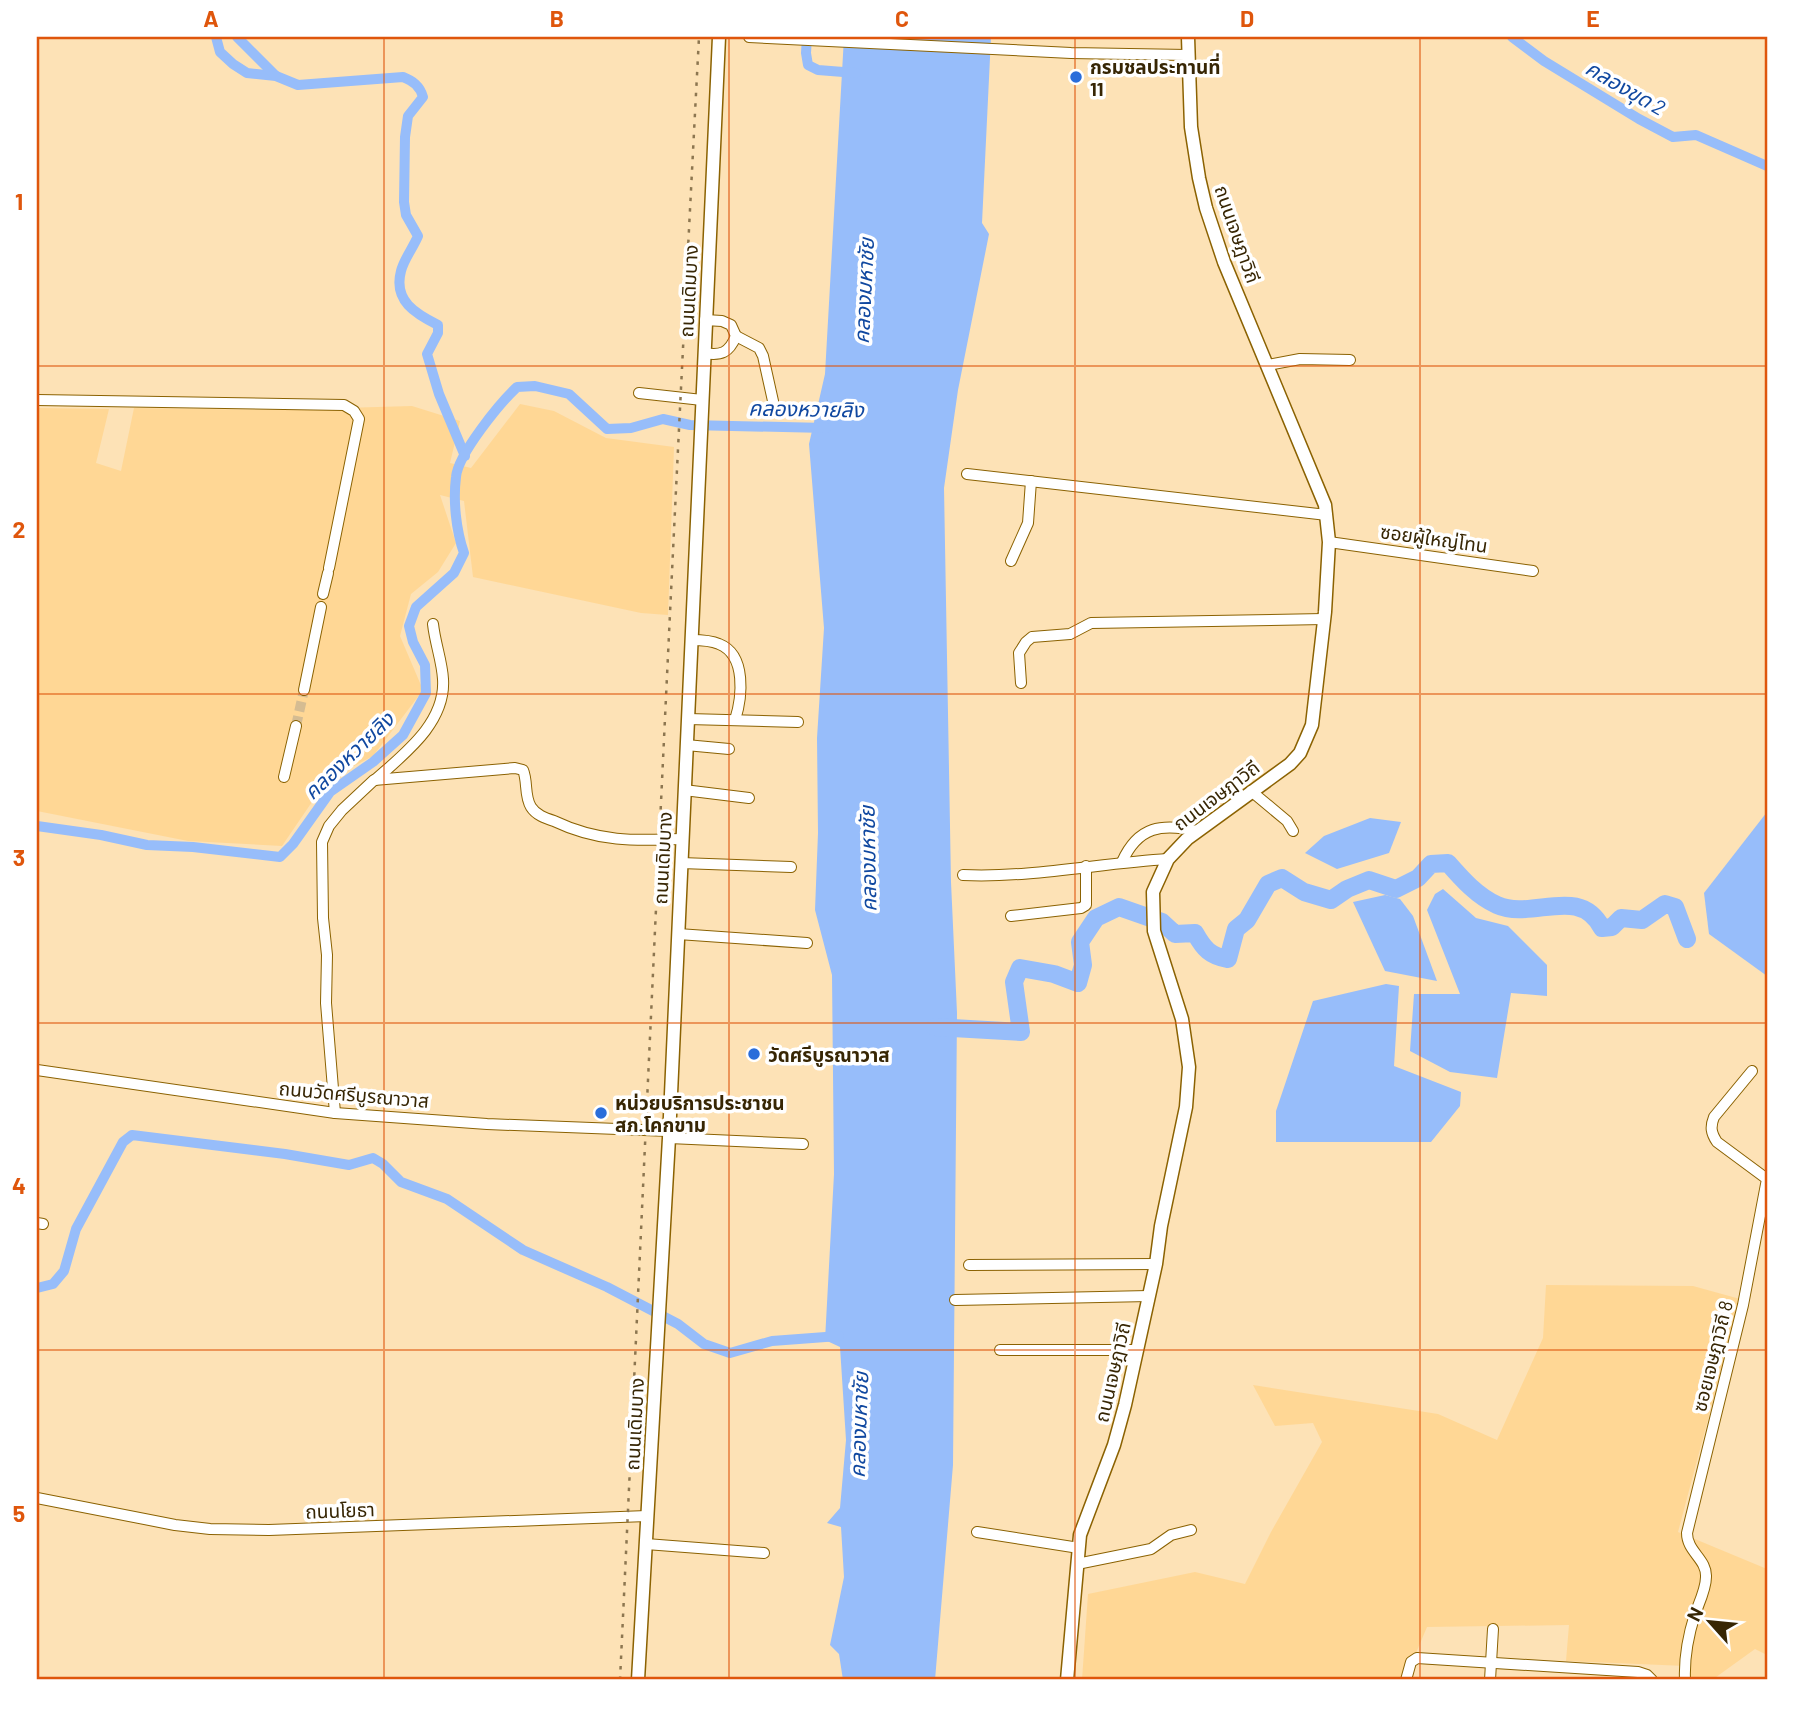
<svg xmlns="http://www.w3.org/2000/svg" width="1804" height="1717" viewBox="0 0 1804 1717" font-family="Barlow,'Noto Sans Thai',sans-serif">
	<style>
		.built { fill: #ffd795 }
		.water { fill: #97bdfa }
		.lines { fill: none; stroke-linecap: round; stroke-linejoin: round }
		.canal { stroke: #97bdfa; stroke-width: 10 }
		.river { stroke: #97bdfa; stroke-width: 18 }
		.minor-tunnel { stroke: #d5bc92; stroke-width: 10; stroke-dasharray: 10 5; stroke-linecap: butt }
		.minor-casing { stroke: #8b6202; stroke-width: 12 }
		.tertiary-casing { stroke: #8b6202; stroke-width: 15 }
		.minor { stroke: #fff; stroke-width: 10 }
		.tertiary { stroke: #fff; stroke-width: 12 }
		.rail { stroke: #8c7650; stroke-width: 2.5; stroke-dasharray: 3.5 7; stroke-linecap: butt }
		.grid { fill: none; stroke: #df560c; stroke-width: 2; stroke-opacity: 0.55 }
		.poi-dot { fill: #2a6dda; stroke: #fff; stroke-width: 2.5 }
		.labels { text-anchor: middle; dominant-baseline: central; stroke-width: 7; stroke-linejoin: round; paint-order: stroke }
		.poi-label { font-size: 19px; font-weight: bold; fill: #372604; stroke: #fff; text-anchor: start }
		.street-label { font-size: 19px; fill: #372604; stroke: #fff }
		.water-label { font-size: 21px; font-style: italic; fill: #1048a0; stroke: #fff }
		.neatline { fill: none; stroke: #df560c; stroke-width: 2.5 }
		.grid-label { font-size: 23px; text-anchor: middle; font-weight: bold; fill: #df560c }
	</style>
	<rect width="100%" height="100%" fill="#fde2b6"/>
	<g class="built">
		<path d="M520,404L554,411L606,438L674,447L668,615L641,613L473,577L464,501L440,495L456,543L438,572L411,594L400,636L423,690L373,756L339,774L325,792L314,799L282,846L188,841L37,811V408L109,409L96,463L121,471L134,408L273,410L412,406L460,421L450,463L471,468Z"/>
		<path d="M1546,1285L1693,1286L1740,1299L1678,1532L1767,1569V1655L1755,1649L1712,1680H1687L1686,1666L1566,1661L1569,1625L1427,1627L1416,1653L1413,1680H1082L1088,1594L1195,1572L1245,1584L1271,1532L1322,1442L1313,1423L1275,1426L1253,1385L1438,1414L1497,1440L1543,1338Z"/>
	</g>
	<g class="water">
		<path d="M844,37H991L982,223L989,234L958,390L944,488L951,882L957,1013L953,1465L935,1680H843L839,1654L830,1645L844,1577L841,1527L827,1523L840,1508L846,1440L840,1347L825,1340L834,1174L832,975L815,910L818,833L817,738L824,628L809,444L825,374Z"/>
		<path d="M1767,812V976L1709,934L1704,893Z"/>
		<path d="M1370,818L1401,822L1389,853L1337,869L1305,853L1324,836Z"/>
		<path d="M1443,889L1476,918L1508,926L1547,965V996L1511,993L1497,1078L1450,1072L1410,1051L1414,994H1460L1427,910L1435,894Z"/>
		<path d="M1385,895L1400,899L1413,916L1437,981L1385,971L1353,902Z"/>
		<path d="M1386,984L1399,986L1394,1066L1461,1092L1460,1106L1431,1142H1276V1111L1313,1001Z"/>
	</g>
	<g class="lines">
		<g class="canal">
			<path d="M216,37L220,52L233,64L247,73L276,76L298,85L403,77C413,81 420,86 423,97L408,116L405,137L404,202L406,215L418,236C413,248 404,259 401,271C393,301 416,314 438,325V333L427,354L439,394L465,456"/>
			<path d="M237,37L276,76"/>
			<path d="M807,37L806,53L808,65L818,70L856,73"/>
			<path d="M1512,37L1544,61L1639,119L1673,137L1696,135L1767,166"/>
			<path d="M37,826L101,835L147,845L193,847L280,857L293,844L330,792L373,762L403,735L426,693L425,665L413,642L409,626L416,607L454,573L464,553C456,530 453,501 456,477C458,454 500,403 517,387L535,386L569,394L607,429L631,428L663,419L690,425L826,428"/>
			<path d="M37,1288L53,1284L64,1271L76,1229L123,1142L132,1135L285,1154L349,1165L373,1158L383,1164L401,1182L447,1199L523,1250L607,1287L678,1324L704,1344L730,1353L772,1341L839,1336"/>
		</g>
		<path class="river" d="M935,1027L1021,1032L1014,982L1020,968L1054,974L1078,983L1083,965L1080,942L1096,918L1119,907L1162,922L1175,934L1195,933C1204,949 1210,956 1228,959L1236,929L1247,920L1268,884L1282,878L1304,892L1331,900L1347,889L1369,880L1396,889L1418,878L1431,864L1448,863C1462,879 1477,896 1497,905C1532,921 1579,884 1602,928L1612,927L1621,918L1642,920L1665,904L1675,907L1687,939"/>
		<path class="minor-tunnel" d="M296,726L304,690"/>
		<g class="minor-casing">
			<g id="minor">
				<path d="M749,37L1071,53L1187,55"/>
				<path d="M736,336L759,348L763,356L773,401"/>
				<path d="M704,353C721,356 729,353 736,336L731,325L722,321L705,320"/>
				<path d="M1268,365L1300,359L1350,360"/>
				<path d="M639,393L702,400"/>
				<path d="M37,400L344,405L354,411L359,419L329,568"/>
				<path d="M967,474L1327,515"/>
				<path d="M1329,542L1533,571"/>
				<path d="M1011,561L1028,523L1031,481"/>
				<path d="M323,594L328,573"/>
				<path d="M691,640C700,640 710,640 719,644C747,655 742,698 735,720"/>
				<path d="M1021,683L1019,653L1026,642L1032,637L1070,634L1091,623L1324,619"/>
				<path d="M304,690L321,607"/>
				<path d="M688,719L798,722"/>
				<path d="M686,745L729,749"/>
				<path d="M284,777L296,726"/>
				<path d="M375,780C404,754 446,723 443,679C442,661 435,643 433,624"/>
				<path d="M684,790L749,798"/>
				<path d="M1251,791L1287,821L1293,831"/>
				<path d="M1122,862C1138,826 1162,823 1197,831"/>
				<path d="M681,863L791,867"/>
				<path d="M963,875C1032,878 1100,863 1168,859"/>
				<path d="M1011,916L1081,908L1086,905V866"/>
				<path d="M678,934L807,943"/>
				<path d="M37,1070L335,1113L487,1124L669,1131"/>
				<path d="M335,1113L326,1003L327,955L323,918L322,842L329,826L342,810L374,780L515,768L523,770C528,782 524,796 531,807C536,815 545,818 554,821C598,842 634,841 682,839"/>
				<path d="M669,1138L803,1144"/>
				<path d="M37,1223L43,1224"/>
				<path d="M969,1265L1156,1264"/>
				<path d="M955,1300L1149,1296"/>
				<path d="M1000,1350H1137"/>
				<path d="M37,1498L175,1525L210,1529L269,1530L647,1516"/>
				<path d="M977,1532L1079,1548"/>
				<path d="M646,1544L764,1553"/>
				<path d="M1077,1564L1151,1549L1171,1535L1191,1530"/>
				<path d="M1406,1680L1411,1662L1417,1658L1638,1672L1647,1675L1652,1680"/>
				<path d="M1490,1680L1493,1629"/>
				<path d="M1685,1680C1684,1657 1688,1636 1695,1614C1699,1603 1706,1589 1706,1577C1707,1559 1687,1552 1687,1533L1743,1305L1767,1179L1717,1142C1711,1133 1710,1127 1714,1117L1752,1071"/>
			</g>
		</g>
		<g class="tertiary-casing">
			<g id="tertiary">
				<path d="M638,1680L669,1138L719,37"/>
				<path d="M1067,1680L1080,1535L1114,1445L1125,1405L1156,1264L1161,1226L1186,1107L1189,1067L1182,1019L1154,931L1153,892L1168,859L1187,839L1290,764L1300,753L1312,725L1325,612L1329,542L1325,505L1224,262L1206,208L1199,178L1191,127L1188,37"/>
			</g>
		</g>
		<use href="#minor" class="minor"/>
		<use href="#tertiary" class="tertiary"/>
		<path class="rail" d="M620,1680C646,1132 670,584 699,37"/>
	</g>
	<path class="grid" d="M384,37V1680M729,37V1680M1075,37V1680M1420,37V1680M37,366H1767M37,694H1767M37,1023H1767M37,1350H1767"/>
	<g class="poi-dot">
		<circle cx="1076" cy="77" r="7"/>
		<circle cx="754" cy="1054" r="7"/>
		<circle cx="601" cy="1113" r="7"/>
	</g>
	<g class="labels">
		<g class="poi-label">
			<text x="1090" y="66">กรมชลประทานที่<tspan x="1090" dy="22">11</tspan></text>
			<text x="768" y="1054">วัดศรีบูรณาวาส</text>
			<text x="615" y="1102">หน่วยบริการประชาชน<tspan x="615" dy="22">สภ.โคกขาม</tspan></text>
		</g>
		<g class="street-label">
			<text transform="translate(1238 234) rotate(71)">ถนนเจษฎาวิถี</text>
			<text transform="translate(688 291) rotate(-87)">ถนนเดิมบาง</text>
			<text transform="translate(1434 538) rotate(8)">ซอยผู้ใหญ่โทน</text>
			<text transform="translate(1216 795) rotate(-37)">ถนนเจษฎาวิถี</text>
			<text transform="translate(662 858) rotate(-87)">ถนนเดิมบาง</text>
			<text transform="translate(354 1094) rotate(5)">ถนนวัดศรีบูรณาวาส</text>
			<text transform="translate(1712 1356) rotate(-76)">ซอยเจษฎาวิถี 8</text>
			<text transform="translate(1112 1372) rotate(-77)">ถนนเจษฎาวิถี</text>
			<text transform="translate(634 1424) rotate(-87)">ถนนเดิมบาง</text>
			<text transform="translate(340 1510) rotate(-2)">ถนนโยธา</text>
		</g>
		<g class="water-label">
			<text transform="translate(1626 87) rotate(30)">คลองขุด 2</text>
			<text transform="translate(863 291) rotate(-87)">คลองมหาชัย</text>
			<text transform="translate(806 408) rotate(1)">คลองหวายลิง</text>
			<text transform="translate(348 755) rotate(-44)">คลองหวายลิง</text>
			<text transform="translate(867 859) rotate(-91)">คลองมหาชัย</text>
			<text transform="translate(858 1425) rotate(-88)">คลองมหาชัย</text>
		</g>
	</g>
	<rect width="1804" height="1717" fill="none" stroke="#ffffff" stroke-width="77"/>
	<g transform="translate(1710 1622) rotate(297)" stroke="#ffffff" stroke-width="5" paint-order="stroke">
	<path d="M0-5L12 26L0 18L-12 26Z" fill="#372604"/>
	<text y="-10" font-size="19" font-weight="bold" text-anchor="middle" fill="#372604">N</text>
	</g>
	<rect x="38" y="38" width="1728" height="1640" class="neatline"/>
	<g class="grid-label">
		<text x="211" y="27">A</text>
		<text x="557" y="27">B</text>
		<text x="902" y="27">C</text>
		<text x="1247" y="27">D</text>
		<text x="1593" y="27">E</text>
		<text x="19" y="210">1</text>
		<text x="19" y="538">2</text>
		<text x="19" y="866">3</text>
		<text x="19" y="1194">4</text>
		<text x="19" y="1522">5</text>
	</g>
</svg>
